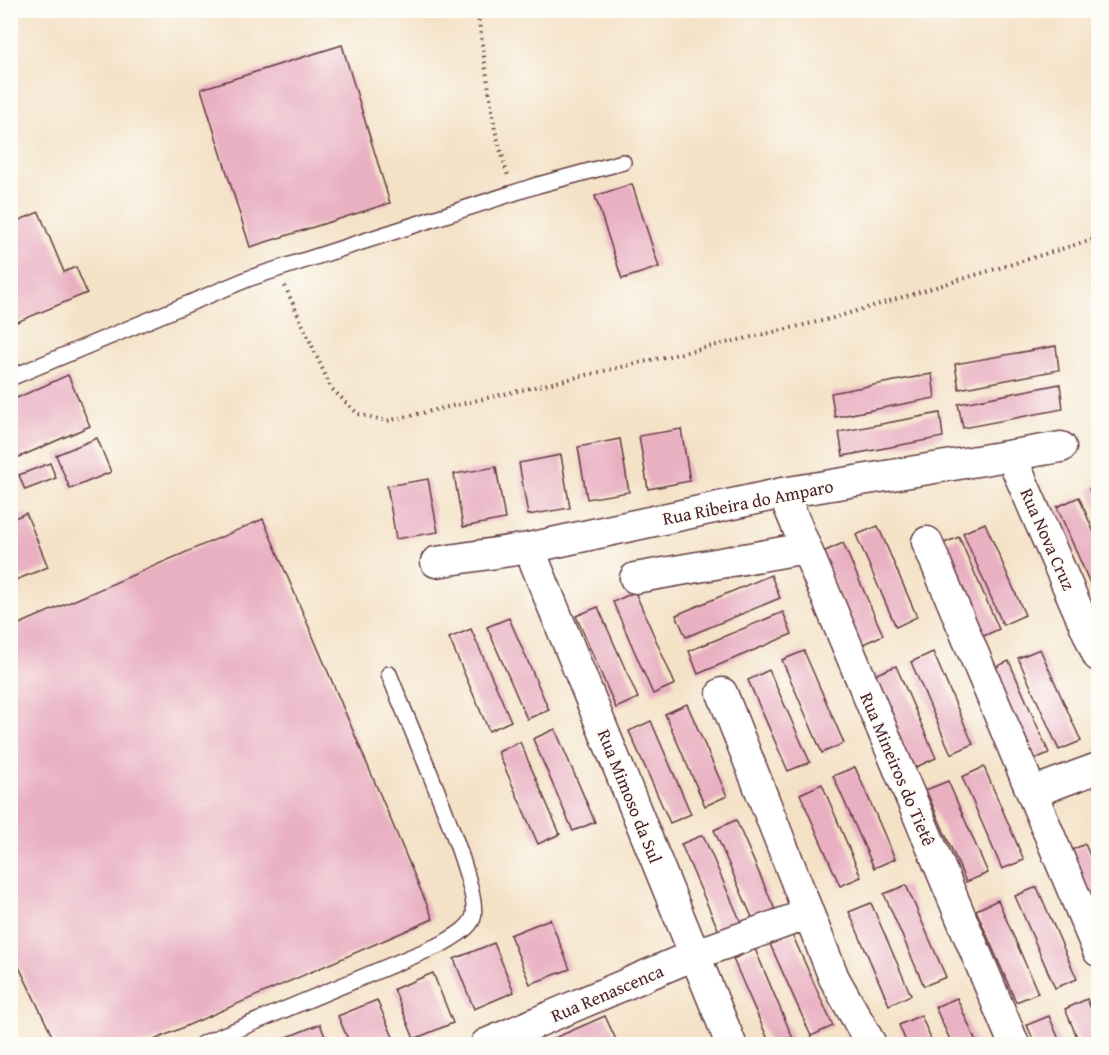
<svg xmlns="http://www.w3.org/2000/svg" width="1109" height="1055" viewBox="0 0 1109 1055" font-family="'Gentium Book Plus',serif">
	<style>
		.building { fill: #e9b0c2 }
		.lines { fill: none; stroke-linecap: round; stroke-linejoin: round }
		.service-casing { stroke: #643c42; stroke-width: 18 }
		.minor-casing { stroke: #643c42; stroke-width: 33 }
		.path { stroke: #643c42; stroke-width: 4; stroke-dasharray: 1.5 4.5; stroke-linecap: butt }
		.service { stroke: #fff; stroke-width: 15 }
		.minor { stroke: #fff; stroke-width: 30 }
		.labels { text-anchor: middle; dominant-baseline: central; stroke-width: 4.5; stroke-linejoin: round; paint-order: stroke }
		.street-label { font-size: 18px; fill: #4a1f2b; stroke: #fdfcf7 }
	</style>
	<rect width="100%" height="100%" fill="#fdfcf7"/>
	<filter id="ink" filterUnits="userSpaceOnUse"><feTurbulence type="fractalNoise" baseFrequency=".0167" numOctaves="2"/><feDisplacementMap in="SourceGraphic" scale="12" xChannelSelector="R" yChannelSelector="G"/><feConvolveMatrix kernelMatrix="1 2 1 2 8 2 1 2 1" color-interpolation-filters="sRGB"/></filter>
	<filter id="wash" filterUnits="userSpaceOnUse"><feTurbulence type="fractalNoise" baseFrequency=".008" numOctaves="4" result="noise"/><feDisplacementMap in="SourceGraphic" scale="24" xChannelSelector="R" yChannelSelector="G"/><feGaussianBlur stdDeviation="1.35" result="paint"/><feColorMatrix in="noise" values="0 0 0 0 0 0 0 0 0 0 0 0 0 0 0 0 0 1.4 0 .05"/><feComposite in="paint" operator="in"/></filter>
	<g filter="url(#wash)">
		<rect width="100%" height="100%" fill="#f4e2c7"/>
		<g id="blocks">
			<g class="building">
				<path d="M342,45L390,203L250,247L201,89Z"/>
				<path d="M632,184L659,267L622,279L595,196Z"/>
				<path d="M39,212L64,272L76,267L87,293L10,325V224Z"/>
				<path d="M1056,346L1059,370L959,389L955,364Z"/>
				<path d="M932,374L935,398L835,417L831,393Z"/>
				<path d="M68,375L90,426L10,461V401Z"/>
				<path d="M1060,384L1063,409L963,428L958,404Z"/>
				<path d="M940,413L943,437L843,456L839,432Z"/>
				<path d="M681,429L690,481L648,489L639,436Z"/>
				<path d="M97,438L111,472L70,489L56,455Z"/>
				<path d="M620,439L629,492L587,499L578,447Z"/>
				<path d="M561,455L570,508L528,515L519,463Z"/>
				<path d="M50,463L56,478L25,490L19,475Z"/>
				<path d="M496,467L505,519L463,527L454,474Z"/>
				<path d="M428,479L438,532L396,539L387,486Z"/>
				<path d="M1098,484V511L1089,489Z"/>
				<path d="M1079,497L1098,542V602L1057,507Z"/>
				<path d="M26,513L48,567L13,581L10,575V520Z"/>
				<path d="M263,519L433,919L145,1044H56L10,948V628Z"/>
				<path d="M985,523L1025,615L1003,625L963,533Z"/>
				<path d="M878,526L917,617L896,627L856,535Z"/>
				<path d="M959,537L999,629L977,639L937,546Z"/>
				<path d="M843,543L883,635L861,645L821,553Z"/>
				<path d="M771,575L780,598L686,637L676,615Z"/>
				<path d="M635,592L675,684L653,694L613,602Z"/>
				<path d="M598,607L638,698L616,708L576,616Z"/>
				<path d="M783,612L792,634L698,674L689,651Z"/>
				<path d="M509,618L549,710L527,719L487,627Z"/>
				<path d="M471,629L511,721L489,731L449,638Z"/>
				<path d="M1040,649L1081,741L1059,750L1018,658Z"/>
				<path d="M804,651L844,743L822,753L782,660Z"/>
				<path d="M933,652L973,744L951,754L911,662Z"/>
				<path d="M1009,661L1049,753L1027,762L987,671Z"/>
				<path d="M896,666L936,758L914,768L874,675Z"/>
				<path d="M769,670L810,762L788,771L748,680Z"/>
				<path d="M687,704L727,796L705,806L665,714Z"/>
				<path d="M651,721L691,814L670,823L629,731Z"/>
				<path d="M555,729L595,822L573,831L533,739Z"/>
				<path d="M520,742L560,834L538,844L498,752Z"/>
				<path d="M855,767L895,859L874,868L833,776Z"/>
				<path d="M984,767L1024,860L1002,869L962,777Z"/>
				<path d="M948,781L988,873L966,882L926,790Z"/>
				<path d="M822,784L861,877L840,886L800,794Z"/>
				<path d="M736,820L776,912L754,922L714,830Z"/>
				<path d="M703,835L743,927L721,936L681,844Z"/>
				<path d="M1085,844L1098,874V934L1063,854Z"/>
				<path d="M906,885L946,977L924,986L884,894Z"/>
				<path d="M1037,887L1077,979L1055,988L1015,896Z"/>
				<path d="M998,900L1038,993L1016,1002L976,910Z"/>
				<path d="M871,903L911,995L889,1005L849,912Z"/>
				<path d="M550,919L570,969L530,984L510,935Z"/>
				<path d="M792,934L833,1026L811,1036L770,944Z"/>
				<path d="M494,943L514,992L474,1009L454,959Z"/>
				<path d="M755,949L794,1041L787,1044H770L733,959Z"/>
				<path d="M433,973L453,1023L414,1039L394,989Z"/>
				<path d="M957,998L977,1044H952L935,1007Z"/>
				<path d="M1087,999L1098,1026V1044H1080L1065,1009Z"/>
				<path d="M377,1000L396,1044H350L338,1016Z"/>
				<path d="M921,1015L933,1044H907L899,1025Z"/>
				<path d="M605,1016L618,1044H541Z"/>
				<path d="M1049,1016L1061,1044H1035L1027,1025Z"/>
				<path d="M320,1024L328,1044H282L280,1040Z"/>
			</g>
		</g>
	</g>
	<g filter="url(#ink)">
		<use href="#blocks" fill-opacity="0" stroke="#643c42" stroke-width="1.5"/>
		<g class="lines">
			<g class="service-casing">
				<g id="service">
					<path d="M10,378L250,278L538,185L623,162"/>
					<path d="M202,1044L442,944C453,937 468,930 473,918C484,890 403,711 389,674"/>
				</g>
			</g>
			<g class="minor-casing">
				<g id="minor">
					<path d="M1011,456L1098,656"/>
					<path d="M783,493L1014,1044"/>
					<path d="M927,542L1098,951"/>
					<path d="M529,548L731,1044"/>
					<path d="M436,562L529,548L783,493L1061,447"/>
					<path d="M635,578L806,548"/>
					<path d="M722,693L834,978L871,1044"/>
					<path d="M1033,792L1098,768"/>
					<path d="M486,1044L694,955L808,914"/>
				</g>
			</g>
			<g class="path">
				<path d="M483,10L478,16L495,130L508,176"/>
				<path d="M285,286L331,388L358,414L387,421L830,319L1098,238"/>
			</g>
			<use href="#service" class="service"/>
			<use href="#minor" class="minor"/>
		</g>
	</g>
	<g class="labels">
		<g class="street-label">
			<text transform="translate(748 502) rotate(-11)">Rua Ribeira do Amparo</text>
			<text transform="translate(1048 539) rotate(66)">Rua Nova Cruz</text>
			<text transform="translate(898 769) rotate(67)">Rua Mineiros do Tietê</text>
			<text transform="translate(630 796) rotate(68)">Rua Mimoso da Sul</text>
			<text transform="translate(607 993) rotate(-23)">Rua Renascenca</text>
		</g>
	</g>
	<rect width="1109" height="1055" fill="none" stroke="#fdfcf7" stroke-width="36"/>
</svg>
